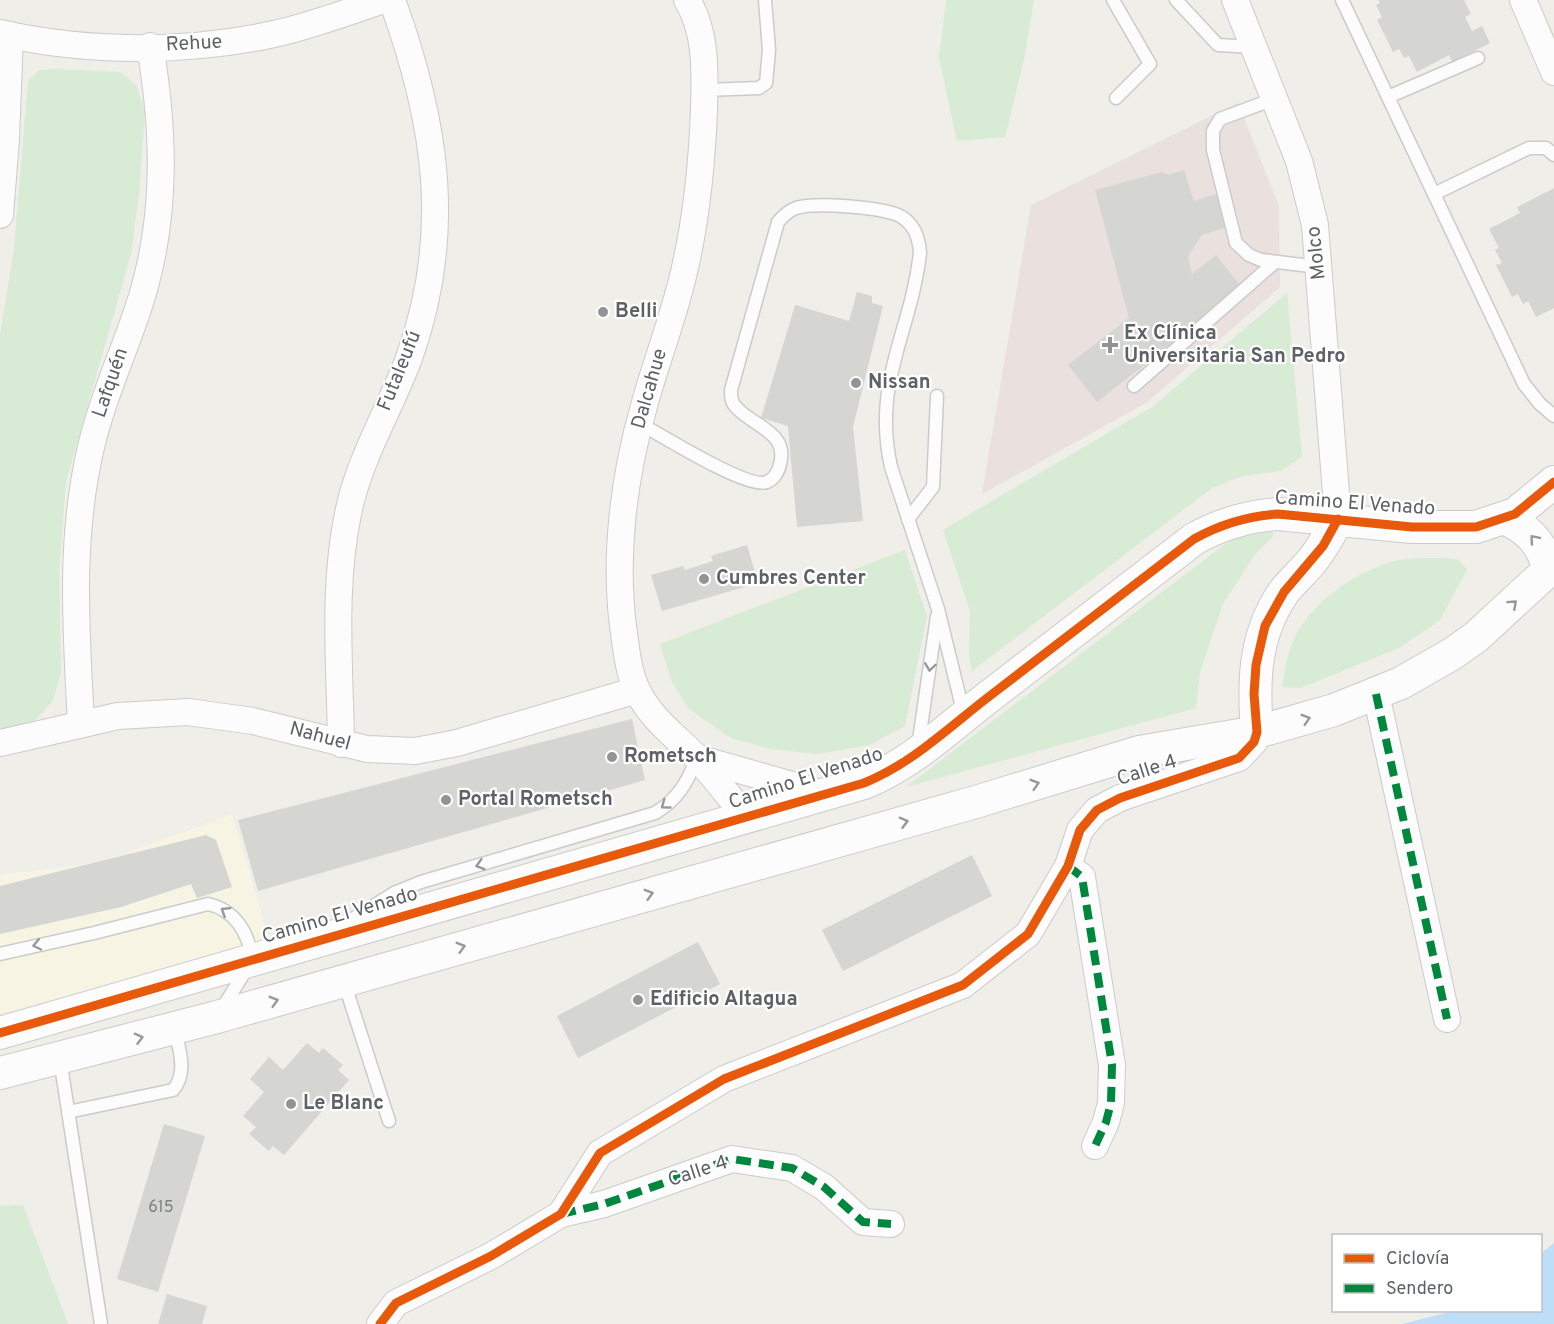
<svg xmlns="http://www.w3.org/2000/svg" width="1554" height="1324" viewBox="0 0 1554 1324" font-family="Overpass,sans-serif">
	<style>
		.commercial { fill: #f7f4e4 }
		.medical { fill: #eae0dd }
		.green { fill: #d7ebd5 }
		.water { fill: #bedef8 }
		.building { fill: #d5d5d2 }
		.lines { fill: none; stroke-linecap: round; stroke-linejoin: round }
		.service-casing { stroke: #cbcbcb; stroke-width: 15 }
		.minor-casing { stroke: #cbcbcb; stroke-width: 28 }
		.tertiary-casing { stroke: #cbcbcb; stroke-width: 34 }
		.service { stroke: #fdfcfc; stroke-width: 12 }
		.minor { stroke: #fdfcfc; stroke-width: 26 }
		.tertiary { stroke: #fdfcfc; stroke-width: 32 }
		.quiet { stroke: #00873e; stroke-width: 8; stroke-dasharray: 15 8; stroke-linecap: butt }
		.cycleway-casing { stroke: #fff; stroke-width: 13 }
		.cycleway { stroke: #e8590c; stroke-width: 9 }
		.oneway { stroke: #96989b }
		.poi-dot { fill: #919394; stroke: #fff; stroke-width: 2 }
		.labels { text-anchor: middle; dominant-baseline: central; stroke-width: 4.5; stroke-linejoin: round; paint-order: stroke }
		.number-label { font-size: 16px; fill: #7d8083 }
		.street-label { font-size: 20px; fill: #5e6267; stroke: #fff }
		.poi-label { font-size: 20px; font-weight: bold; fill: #5e6267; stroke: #fff; text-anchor: start }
	</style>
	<rect width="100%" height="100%" fill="#efeee9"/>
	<path class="commercial" d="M232,814L270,942L0,1014V875L103,862Z"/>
	<path class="medical" d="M1238,103L1279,206L1280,287L1146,403L982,494L1031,205Z"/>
	<g class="green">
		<path d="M946,0H1034L1024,59L1005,137L957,141L939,58Z"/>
		<path d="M53,69L120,72L136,85L145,111L139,193L131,254L66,482L59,572L61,672L53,700L31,725L0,730V335L14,249L28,81L39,70Z"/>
		<path d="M1287,293L1302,457L1280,471L1242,476L1212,488L972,671L969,656L970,611L943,530L1152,407Z"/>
		<path d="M1274,520L1273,536L1254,556L1223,604L1200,672L1196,708L906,787L1229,541L1251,528Z"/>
		<path d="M905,550L927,616L905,726L869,745L817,754L770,749L731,738L689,709L671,680L660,644Z"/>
		<path d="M1446,558L1459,560L1467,570L1440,620L1401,647L1301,688L1282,687C1285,669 1288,649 1297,633C1315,600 1359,570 1395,561C1411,557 1430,559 1446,558Z"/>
		<path d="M23,1205L68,1324H0V1206Z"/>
	</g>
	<path class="water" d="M1554,1243V1324H1402L1454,1311L1540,1310L1541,1253Z"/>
	<g class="building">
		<path d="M1378,0H1464L1471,14L1465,17L1472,31L1482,26L1490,43L1452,62L1449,55L1417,72L1409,56L1404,58L1399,49L1393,52L1377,20L1382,17L1376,5L1380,3Z"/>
		<path d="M1184,170L1194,201L1217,194L1227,227L1202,235L1188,256L1192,274L1216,255L1242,288L1097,402L1068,365L1129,318L1095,190L1162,172L1169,175Z"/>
		<path d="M1554,188V308L1536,317L1528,301L1523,304L1518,294L1512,297L1496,265L1502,263L1495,250L1499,248L1489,229L1520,213L1517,207Z"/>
		<path d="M857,292L872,296V303L883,306L853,427L863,521L797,527L788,426L761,418L795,305L849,321Z"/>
		<path d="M747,545L758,583L662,611L651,575L683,566L685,570L713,561L711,556Z"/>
		<path d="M632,719L645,780L258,891L238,820Z"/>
		<path d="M206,835L216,840L232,887L197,898L191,884L121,907L0,934V886Z"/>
		<path d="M972,855L992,896L843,971L822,930Z"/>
		<path d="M698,942L720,984L578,1058L557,1016Z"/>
		<path d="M307,1043L319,1053L323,1048L343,1065L338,1070L349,1080L284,1155L273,1146L269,1151L249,1134L256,1127L243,1116L264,1092L250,1079L269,1057L283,1070Z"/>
		<path d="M164,1124L205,1136L158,1292L117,1279Z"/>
		<path d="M167,1294L207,1306L202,1324H158Z"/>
	</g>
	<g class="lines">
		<g class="service-casing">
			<g id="service">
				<path d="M1113,0L1150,64L1116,98"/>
				<path d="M1176,0L1218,45L1253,47"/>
				<path d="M1342,0L1524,384L1540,404L1554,416"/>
				<path d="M705,90L759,88L766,83L769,50L765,0"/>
				<path d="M1388,97L1478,58"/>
				<path d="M1274,99L1220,119L1213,131V150L1236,243L1249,255L1261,260L1319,267"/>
				<path d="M1434,194L1529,148H1546L1554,155"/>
				<path d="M1134,386L1274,263"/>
				<path d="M639,423C661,435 748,490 767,482C774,479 779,471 780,464C789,432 752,426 736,407C731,402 731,397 731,390L778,222C783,216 788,211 796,208C815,202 885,207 902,217C915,226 919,238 920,253C911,333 872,381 891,467L938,609L964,715"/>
				<path d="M908,519L933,487L937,396"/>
				<path d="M918,747L937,616"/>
				<path d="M349,921L394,893L421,882L655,813C678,799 687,783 697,758"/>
				<path d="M0,954L94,933L208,904C235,910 249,933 252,960L222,1009"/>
				<path d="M344,982L389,1121"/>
				<path d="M60,1059L101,1324"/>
				<path d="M68,1112L173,1090C188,1073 179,1050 175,1029"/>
			</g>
		</g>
		<g class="minor-casing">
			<g id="minor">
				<path d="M687,0C707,32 705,74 704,110C702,162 697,213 686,263C676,312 657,358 644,406C624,476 614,554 623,626C626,647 628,673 638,692C652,720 677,737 698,759C715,778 731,799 747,818"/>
				<path d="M1235,0L1299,161L1315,225L1338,519"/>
				<path d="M1523,0L1554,72"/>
				<path d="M0,33C87,53 187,53 274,34C311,26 347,12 384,0"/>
				<path d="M0,215L6,139L10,35"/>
				<path d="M1376,694L1447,1019"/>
				<path d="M81,723C76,629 69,536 92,443C104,392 128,344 143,293C167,211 164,129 150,46"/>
				<path d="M0,743L118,716L188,712L253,721L367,749L415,751L457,743L637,690"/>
				<path d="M341,744C340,666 332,586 349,509C361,455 390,409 409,358C454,233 436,121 392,0"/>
				<path d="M697,758L827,795"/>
				<path d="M1068,866L1082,877L1112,1065L1111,1103L1106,1122L1095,1146"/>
				<path d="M561,1214L604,1204L732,1159L792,1168L824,1187L863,1222L891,1224"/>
				<path d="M380,1324L396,1303L491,1256L561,1214L600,1153L724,1079L963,985L1028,934L1068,866L1080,830L1097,810L1120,798L1239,758L1254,742L1257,732"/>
			</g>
		</g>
		<g class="tertiary-casing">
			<g id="tertiary">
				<path d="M1506,519C1530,530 1543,545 1549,571"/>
				<path d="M1257,732C1253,682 1254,636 1283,593C1291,582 1302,573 1311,562C1322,549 1330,534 1338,519"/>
				<path d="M0,1033L864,783C913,763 949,727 991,695C1059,643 1126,591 1194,539C1221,524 1247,516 1278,514L1412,527H1476L1515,514L1554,482"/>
				<path d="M0,1073L217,1017L979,801L1139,752L1257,732L1334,710L1401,683L1452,654L1476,637L1554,565"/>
			</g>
		</g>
		<use href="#service" class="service"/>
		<use href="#minor" class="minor"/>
		<use href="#tertiary" class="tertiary"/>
		<g class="quiet">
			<path d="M1376,694L1447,1019"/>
			<path d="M1068,866L1082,877L1112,1065L1111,1103L1106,1122L1095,1146"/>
			<path d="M561,1214L604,1204L732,1159L792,1168L824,1187L863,1222L891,1224"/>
		</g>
		<g class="cycleway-casing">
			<g id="cycleway">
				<path d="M0,1033L864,783C913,763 949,727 991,695C1059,643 1126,591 1194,539C1221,524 1247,516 1278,514L1412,527H1476L1515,514L1554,482"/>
				<path d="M380,1324L396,1303L491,1256L561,1214L600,1153L724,1079L963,985L1028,934L1068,866L1080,830L1097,810L1120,798L1239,758L1254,742L1257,732L1254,694L1256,665L1265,626L1284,592L1323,546L1338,519"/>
			</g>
		</g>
		<use href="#cycleway" class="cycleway"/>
	</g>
	<defs><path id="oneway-chevron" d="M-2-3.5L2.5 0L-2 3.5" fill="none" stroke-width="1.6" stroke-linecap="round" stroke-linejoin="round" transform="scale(1.5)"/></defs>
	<g class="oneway">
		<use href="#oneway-chevron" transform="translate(1534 539) rotate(-130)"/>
		<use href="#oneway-chevron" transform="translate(1513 604) rotate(-42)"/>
		<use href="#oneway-chevron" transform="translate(930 667) rotate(98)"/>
		<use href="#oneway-chevron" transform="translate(1306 719) rotate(-17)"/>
		<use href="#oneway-chevron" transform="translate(1035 784) rotate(-17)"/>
		<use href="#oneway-chevron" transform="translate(665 805) rotate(144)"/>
		<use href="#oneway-chevron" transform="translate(904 822) rotate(-15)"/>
		<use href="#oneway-chevron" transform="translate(480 865) rotate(164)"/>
		<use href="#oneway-chevron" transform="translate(649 894) rotate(-16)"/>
		<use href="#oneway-chevron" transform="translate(225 911) rotate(-148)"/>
		<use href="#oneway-chevron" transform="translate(37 945) rotate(168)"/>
		<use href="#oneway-chevron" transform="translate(461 947) rotate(-16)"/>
		<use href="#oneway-chevron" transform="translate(274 1001) rotate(-16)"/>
		<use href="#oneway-chevron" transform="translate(139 1038) rotate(-15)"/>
	</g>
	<g class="poi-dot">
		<circle cx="603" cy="312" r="6"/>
		<path d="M1107 336h6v6h6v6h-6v6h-6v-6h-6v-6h6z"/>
		<circle cx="856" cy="383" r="6"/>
		<circle cx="704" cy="579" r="6"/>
		<circle cx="612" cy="757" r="6"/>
		<circle cx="446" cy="800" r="6"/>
		<circle cx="638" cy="1000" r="6"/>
		<circle cx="291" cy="1104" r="6"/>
	</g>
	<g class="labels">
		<g class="number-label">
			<text x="161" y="1208">615</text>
		</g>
		<g class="street-label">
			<text transform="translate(194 44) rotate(-3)">Rehue</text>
			<text transform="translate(1317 253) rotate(-96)">Molco</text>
			<text transform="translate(400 371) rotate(-68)">Futaleufú</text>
			<text transform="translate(111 383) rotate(-71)">Lafquén</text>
			<text transform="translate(650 389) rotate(-74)">Dalcahue</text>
			<text transform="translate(1355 504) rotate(4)">Camino El Venado</text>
			<text transform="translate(320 737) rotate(15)">Nahuel</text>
			<text transform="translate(1147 771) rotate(-18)">Calle 4</text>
			<text transform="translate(806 779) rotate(-18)">Camino El Venado</text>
			<text transform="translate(340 916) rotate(-16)">Camino El Venado</text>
			<text transform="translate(698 1172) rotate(-18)">Calle 4</text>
		</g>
		<g class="poi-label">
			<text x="615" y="312">Belli</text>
			<text x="1124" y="334">Ex Clínica<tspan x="1124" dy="23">Universitaria San Pedro</tspan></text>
			<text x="868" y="383">Nissan</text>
			<text x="716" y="579">Cumbres Center</text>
			<text x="624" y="757">Rometsch</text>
			<text x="458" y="800">Portal Rometsch</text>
			<text x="650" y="1000">Edificio Altagua</text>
			<text x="303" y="1104">Le Blanc</text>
		</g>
	</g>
	<rect x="1332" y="1234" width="210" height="78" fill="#ffffff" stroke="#bfc0c2" stroke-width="1.5"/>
	<rect x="1344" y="1254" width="30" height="9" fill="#e8590c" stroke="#bfc0c2" stroke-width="1.5"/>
	<text x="1386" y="1264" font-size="18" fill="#5e6267">Ciclovía</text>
	<rect x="1344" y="1284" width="30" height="9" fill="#00873e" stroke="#bfc0c2" stroke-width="1.5"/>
	<text x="1386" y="1294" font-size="18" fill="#5e6267">Sendero</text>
</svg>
